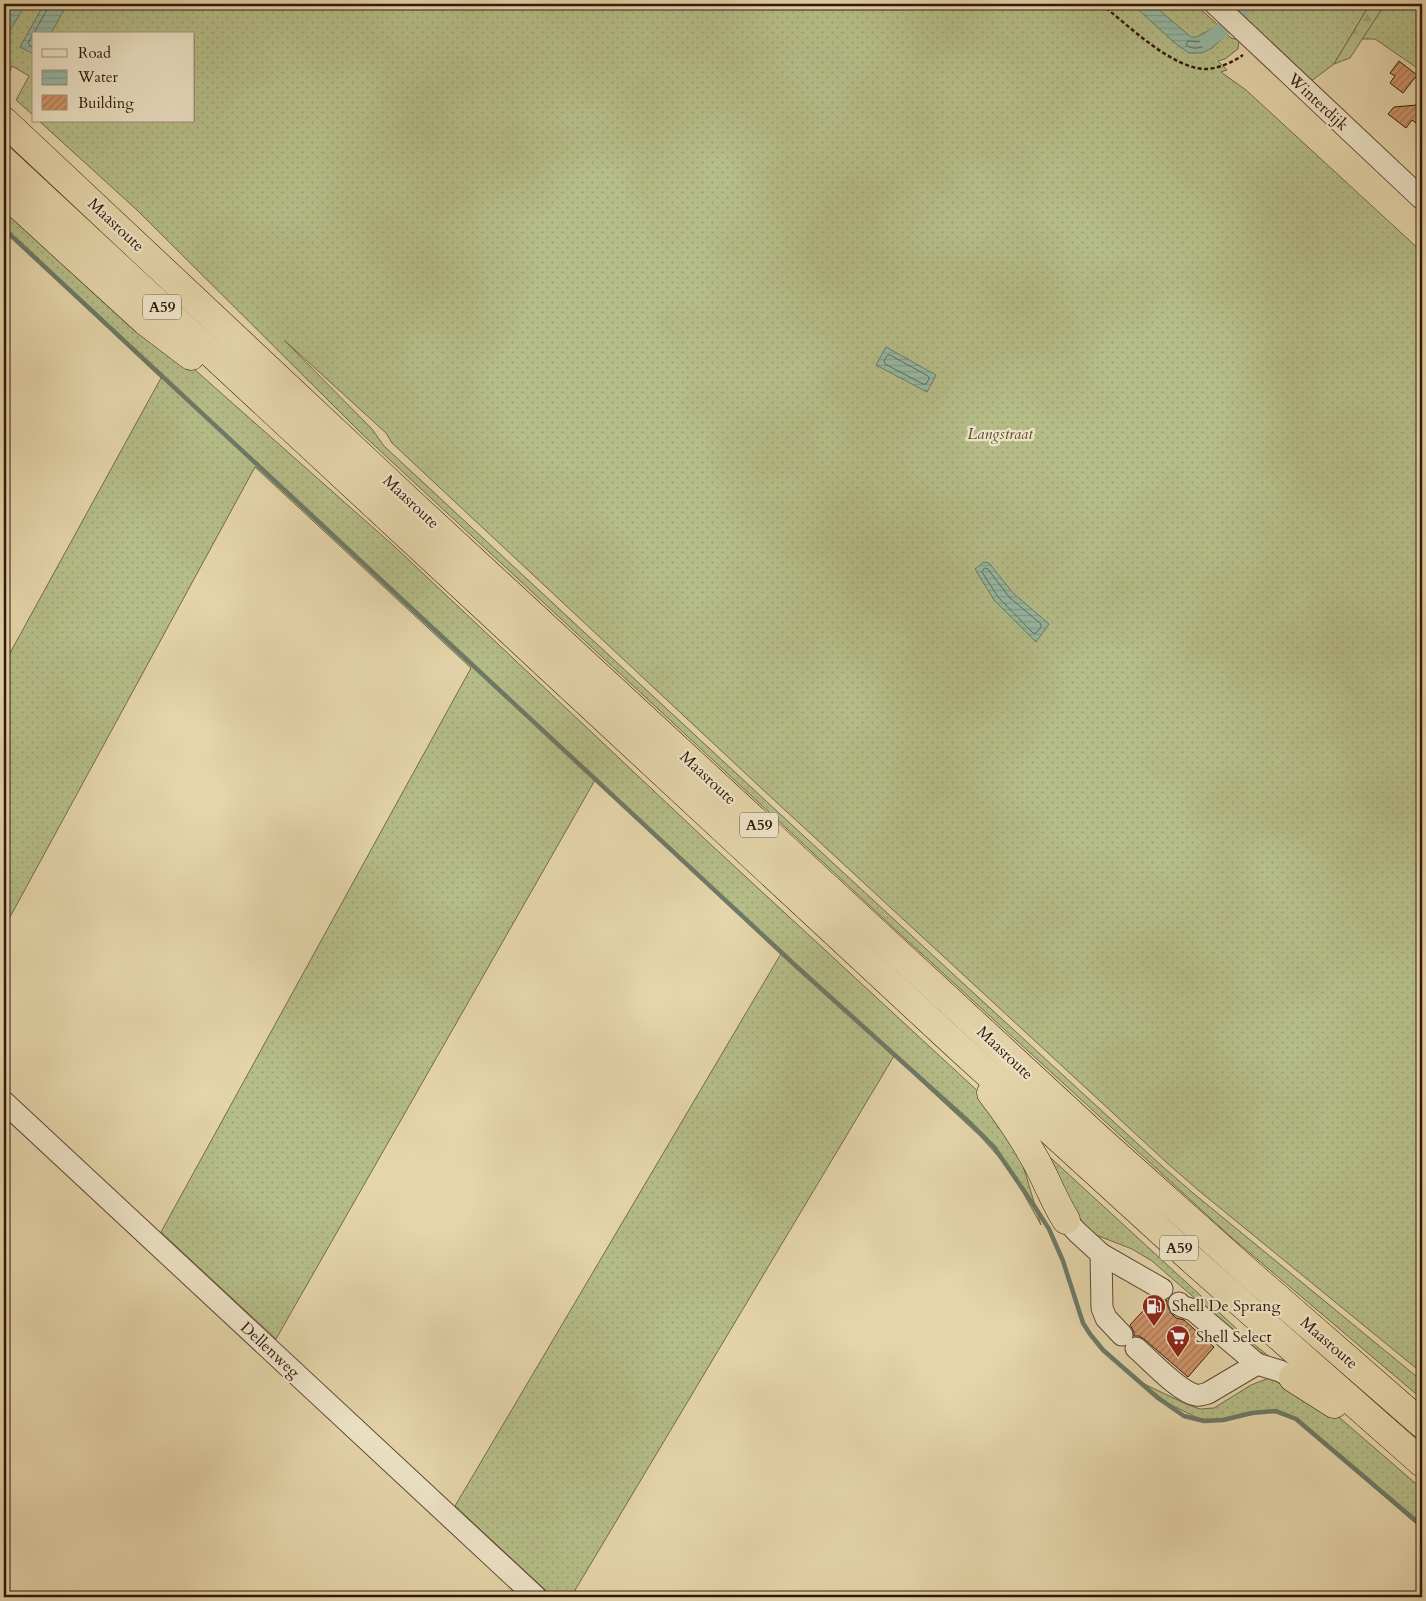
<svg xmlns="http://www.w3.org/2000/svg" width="1426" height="1601" viewBox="0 0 1426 1601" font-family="Cardo,serif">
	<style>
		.grass { fill: url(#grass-dots); stroke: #746b4a }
		.forest { fill: url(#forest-firs); stroke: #746b4a }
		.water { fill: url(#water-rules); stroke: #6e7967 }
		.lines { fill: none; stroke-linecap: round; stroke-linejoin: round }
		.shore { stroke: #646958; stroke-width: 1 }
		.stream { stroke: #6e7967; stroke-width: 4.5 }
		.canal { stroke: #96b9a5; stroke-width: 15 }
		.building { fill: url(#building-hatch); stroke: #33190b }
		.minor-casing { stroke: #604833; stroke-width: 23 }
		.highway-casing { stroke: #33190b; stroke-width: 29 }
		.path { stroke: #33190b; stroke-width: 2.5; stroke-dasharray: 4 2.5; stroke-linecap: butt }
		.minor { stroke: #eee4c8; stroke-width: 21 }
		.highway { stroke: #e5d5aa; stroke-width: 28 }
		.labels { text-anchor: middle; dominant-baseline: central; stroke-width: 4.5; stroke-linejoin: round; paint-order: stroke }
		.shield { fill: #eee4c8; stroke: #6b5644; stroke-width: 1 }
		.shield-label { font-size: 15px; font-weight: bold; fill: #33190b }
		.street-label { font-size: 16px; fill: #33190b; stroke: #eee4c8 }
		.park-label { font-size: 16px; font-style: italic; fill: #5a4a30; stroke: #eee4c8 }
		.poi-label { font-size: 16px; fill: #33190b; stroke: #eee4c8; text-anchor: start }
	</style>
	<defs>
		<pattern id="grass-dots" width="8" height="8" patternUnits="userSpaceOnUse" patternTransform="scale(1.25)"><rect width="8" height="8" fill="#b5bd88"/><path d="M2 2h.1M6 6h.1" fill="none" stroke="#9ca274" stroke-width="1.8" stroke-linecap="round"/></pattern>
		<pattern id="forest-firs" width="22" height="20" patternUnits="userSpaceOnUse" patternTransform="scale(1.25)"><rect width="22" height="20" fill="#b5bd88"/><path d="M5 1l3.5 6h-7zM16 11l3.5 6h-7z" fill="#9ca274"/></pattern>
		<pattern id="water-rules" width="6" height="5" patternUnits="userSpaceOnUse" patternTransform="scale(1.25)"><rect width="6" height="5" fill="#96b9a5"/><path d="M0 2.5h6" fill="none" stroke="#829e8d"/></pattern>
		<pattern id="building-hatch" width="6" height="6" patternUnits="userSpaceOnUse" patternTransform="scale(1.25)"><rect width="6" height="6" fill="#d0956a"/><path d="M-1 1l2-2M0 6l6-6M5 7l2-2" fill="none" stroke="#a97955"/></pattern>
	</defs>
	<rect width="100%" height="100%" fill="#e5d5aa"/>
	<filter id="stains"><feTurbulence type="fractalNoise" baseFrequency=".004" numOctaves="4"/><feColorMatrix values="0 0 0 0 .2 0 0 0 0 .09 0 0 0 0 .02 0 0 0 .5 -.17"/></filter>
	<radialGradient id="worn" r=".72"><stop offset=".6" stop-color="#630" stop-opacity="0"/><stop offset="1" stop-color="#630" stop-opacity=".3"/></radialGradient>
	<g class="grass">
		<path d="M4,4H1195L1218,25L1197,38L1212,48L1227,34L1231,38L1239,40L1238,49L1225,59L1218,61L1227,70L1221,72L1246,90L1422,252V1373L1198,1190L1166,1162L760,787L392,443L386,433L284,340L372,429L384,446C643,687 902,928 1163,1167L1193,1193L1422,1381V1399L1231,1237L897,931L362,434L137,210L39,121H194V34H34V116L16,100L29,76L12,66L4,84Z"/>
		<path d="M1225,4H1244L1242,7L1244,9L1253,4L1260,6L1263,4H1370L1334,64L1306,85Z"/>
		<path d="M1385,4H1422V78L1420,70L1375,39H1362Z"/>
		<path d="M4,201L394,546L707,841L996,1108L1017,1146L1041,1225L1011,1171L981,1137L894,1056L571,1597H553L455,1506L782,952L595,780L276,1339L161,1232L471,668L255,467L4,928V664L161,378L4,230Z"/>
		<path d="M1028,1137L1249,1340L1272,1359L1259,1354L1152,1261L1132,1249L1096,1235L1079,1223Z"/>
		<path d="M1269,1378H1280L1326,1406L1422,1489V1529L1298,1421L1273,1412L1238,1415L1220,1420L1200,1419L1171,1405L1138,1381L1186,1404L1200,1409L1214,1408L1251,1385Z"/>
	</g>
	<path class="forest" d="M1370,4H1385L1350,58L1334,64Z"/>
	<g class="water">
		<path d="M4,4H26L4,40Z"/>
		<path d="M44,4H67L51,34H34V54L20,47Z"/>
		<path d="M1132,4H1152L1191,37H1197L1218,25L1227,34L1212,48L1202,53H1189L1176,44Z"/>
		<path d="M886,347L936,375L927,392L876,365Z"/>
		<path d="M984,562L989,563L1013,593L1049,624L1036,642L994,600L975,569Z"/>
	</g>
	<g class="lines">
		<g class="shore">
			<path d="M1211,35L1214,36V39C1206,46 1196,52 1186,45L1188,41L1198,42Z"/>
			<path d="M34,48L29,45L28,43L48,8V4"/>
			<path d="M890,355L928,376L929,379L926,384H923L885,364L884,361L887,356Z"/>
			<path d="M985,568L988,569L1009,597L1041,624V627L1036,633H1033L998,597L982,572Z"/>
		</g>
		<path class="stream" d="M4,229L796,966L969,1122L994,1147L1033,1204L1049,1229L1063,1261L1083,1323L1090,1334L1103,1350L1158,1398L1184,1416L1204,1421L1223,1420L1252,1413L1276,1411L1296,1419L1422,1526"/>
		<path class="canal" d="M1207,41L1222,30L1247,4"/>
	</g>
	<g class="building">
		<path d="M1399,61L1417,75L1403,93L1390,83L1395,76L1390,73Z"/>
		<path d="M1417,105L1422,109V128L1412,120L1406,128L1388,114L1394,107Z"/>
		<path d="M1154,1299L1162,1301L1167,1300V1304L1171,1313L1176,1318L1184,1320L1214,1347L1188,1377L1144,1339L1139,1336H1134V1332L1130,1325Z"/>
	</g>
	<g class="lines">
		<g class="minor-casing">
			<g id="minor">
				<path d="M1215,4L1422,199"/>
				<path d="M4,1102L536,1597"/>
				<path d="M1066,1220L1077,1232L1101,1254L1102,1308L1106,1318L1122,1335"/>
				<path d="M1101,1254L1162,1289"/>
				<path d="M1179,1303L1181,1306L1193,1310L1257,1364"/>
				<path d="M1136,1348C1150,1360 1179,1392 1196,1395C1200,1396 1204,1394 1208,1393L1257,1364L1280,1371L1293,1378"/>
			</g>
		</g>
		<g class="highway-casing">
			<g id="highway">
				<path d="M4,121L410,502L1099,1139L1250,1274L1422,1424"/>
				<path d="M4,161L953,1042L1190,1258L1422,1463"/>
				<path d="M4,192L145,321L191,356"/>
				<path d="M991,1093C1008,1115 1023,1137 1036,1161C1047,1181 1054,1201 1066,1220"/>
				<path d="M1293,1378L1334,1404"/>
			</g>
		</g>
		<path class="path" d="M1101,4C1127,24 1173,70 1207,69C1220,68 1233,62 1243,55"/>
		<use href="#minor" class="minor"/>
		<use href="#highway" class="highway"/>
	</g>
	<defs>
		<g id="fuel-pin" transform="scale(1.25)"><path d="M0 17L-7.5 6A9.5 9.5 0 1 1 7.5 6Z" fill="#8f2418" stroke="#eee4c8"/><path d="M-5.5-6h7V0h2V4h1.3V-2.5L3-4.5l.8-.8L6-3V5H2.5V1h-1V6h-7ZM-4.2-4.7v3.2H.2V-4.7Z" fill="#fff"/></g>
		<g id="supermarket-pin" transform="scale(1.25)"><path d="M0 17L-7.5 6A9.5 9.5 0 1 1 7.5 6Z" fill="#8f2418" stroke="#eee4c8"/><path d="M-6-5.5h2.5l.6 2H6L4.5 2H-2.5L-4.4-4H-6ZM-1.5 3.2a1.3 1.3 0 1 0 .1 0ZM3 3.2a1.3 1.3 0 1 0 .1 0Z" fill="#fff"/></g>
	</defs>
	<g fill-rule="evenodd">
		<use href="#fuel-pin" x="1154" y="1306"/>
		<use href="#supermarket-pin" x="1178" y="1337"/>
	</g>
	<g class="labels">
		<g class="shield">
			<rect x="143" y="294.5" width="38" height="25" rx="4"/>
			<rect x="740" y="812.5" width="38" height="25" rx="4"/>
			<rect x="1160" y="1235.5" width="38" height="25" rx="4"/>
		</g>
		<g class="shield-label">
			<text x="162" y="307">A59</text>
			<text x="759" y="825">A59</text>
			<text x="1179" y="1248">A59</text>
		</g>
		<g class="street-label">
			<text transform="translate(1318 102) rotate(43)">Winterdijk</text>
			<text transform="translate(116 225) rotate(43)">Maasroute</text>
			<text transform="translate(411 502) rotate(43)">Maasroute</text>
			<text transform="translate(708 778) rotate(43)">Maasroute</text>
			<text transform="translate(1005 1053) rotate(43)">Maasroute</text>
			<text transform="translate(1329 1343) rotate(41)">Maasroute</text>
			<text transform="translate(270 1350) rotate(43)">Dellenweg</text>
		</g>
		<g class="park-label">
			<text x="1000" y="434">Langstraat</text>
		</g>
		<g class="poi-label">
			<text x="1172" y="1306">Shell De Sprang</text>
			<text x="1196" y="1337">Shell Select</text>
		</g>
	</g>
	<rect width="1426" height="1601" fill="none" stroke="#e5d5aa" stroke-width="20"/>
	<rect x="5" y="5" width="1416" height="1591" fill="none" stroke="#33190b" stroke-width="2.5"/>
	<rect x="10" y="10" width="1406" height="1581" fill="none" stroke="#33190b"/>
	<rect x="32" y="32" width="162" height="90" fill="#eee4c8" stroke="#a3937c"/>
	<rect x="42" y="49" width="25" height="8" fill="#eee4c8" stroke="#a3937c"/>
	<text x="78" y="58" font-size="15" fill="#33190b">Road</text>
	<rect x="42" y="70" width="25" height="15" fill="url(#water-rules)" stroke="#a3937c"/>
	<text x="78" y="82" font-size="15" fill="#33190b">Water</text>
	<rect x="42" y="95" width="25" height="15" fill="url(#building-hatch)" stroke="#a3937c"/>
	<text x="78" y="108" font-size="15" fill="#33190b">Building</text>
	<rect width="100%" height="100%" filter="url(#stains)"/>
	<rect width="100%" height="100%" fill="url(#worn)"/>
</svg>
